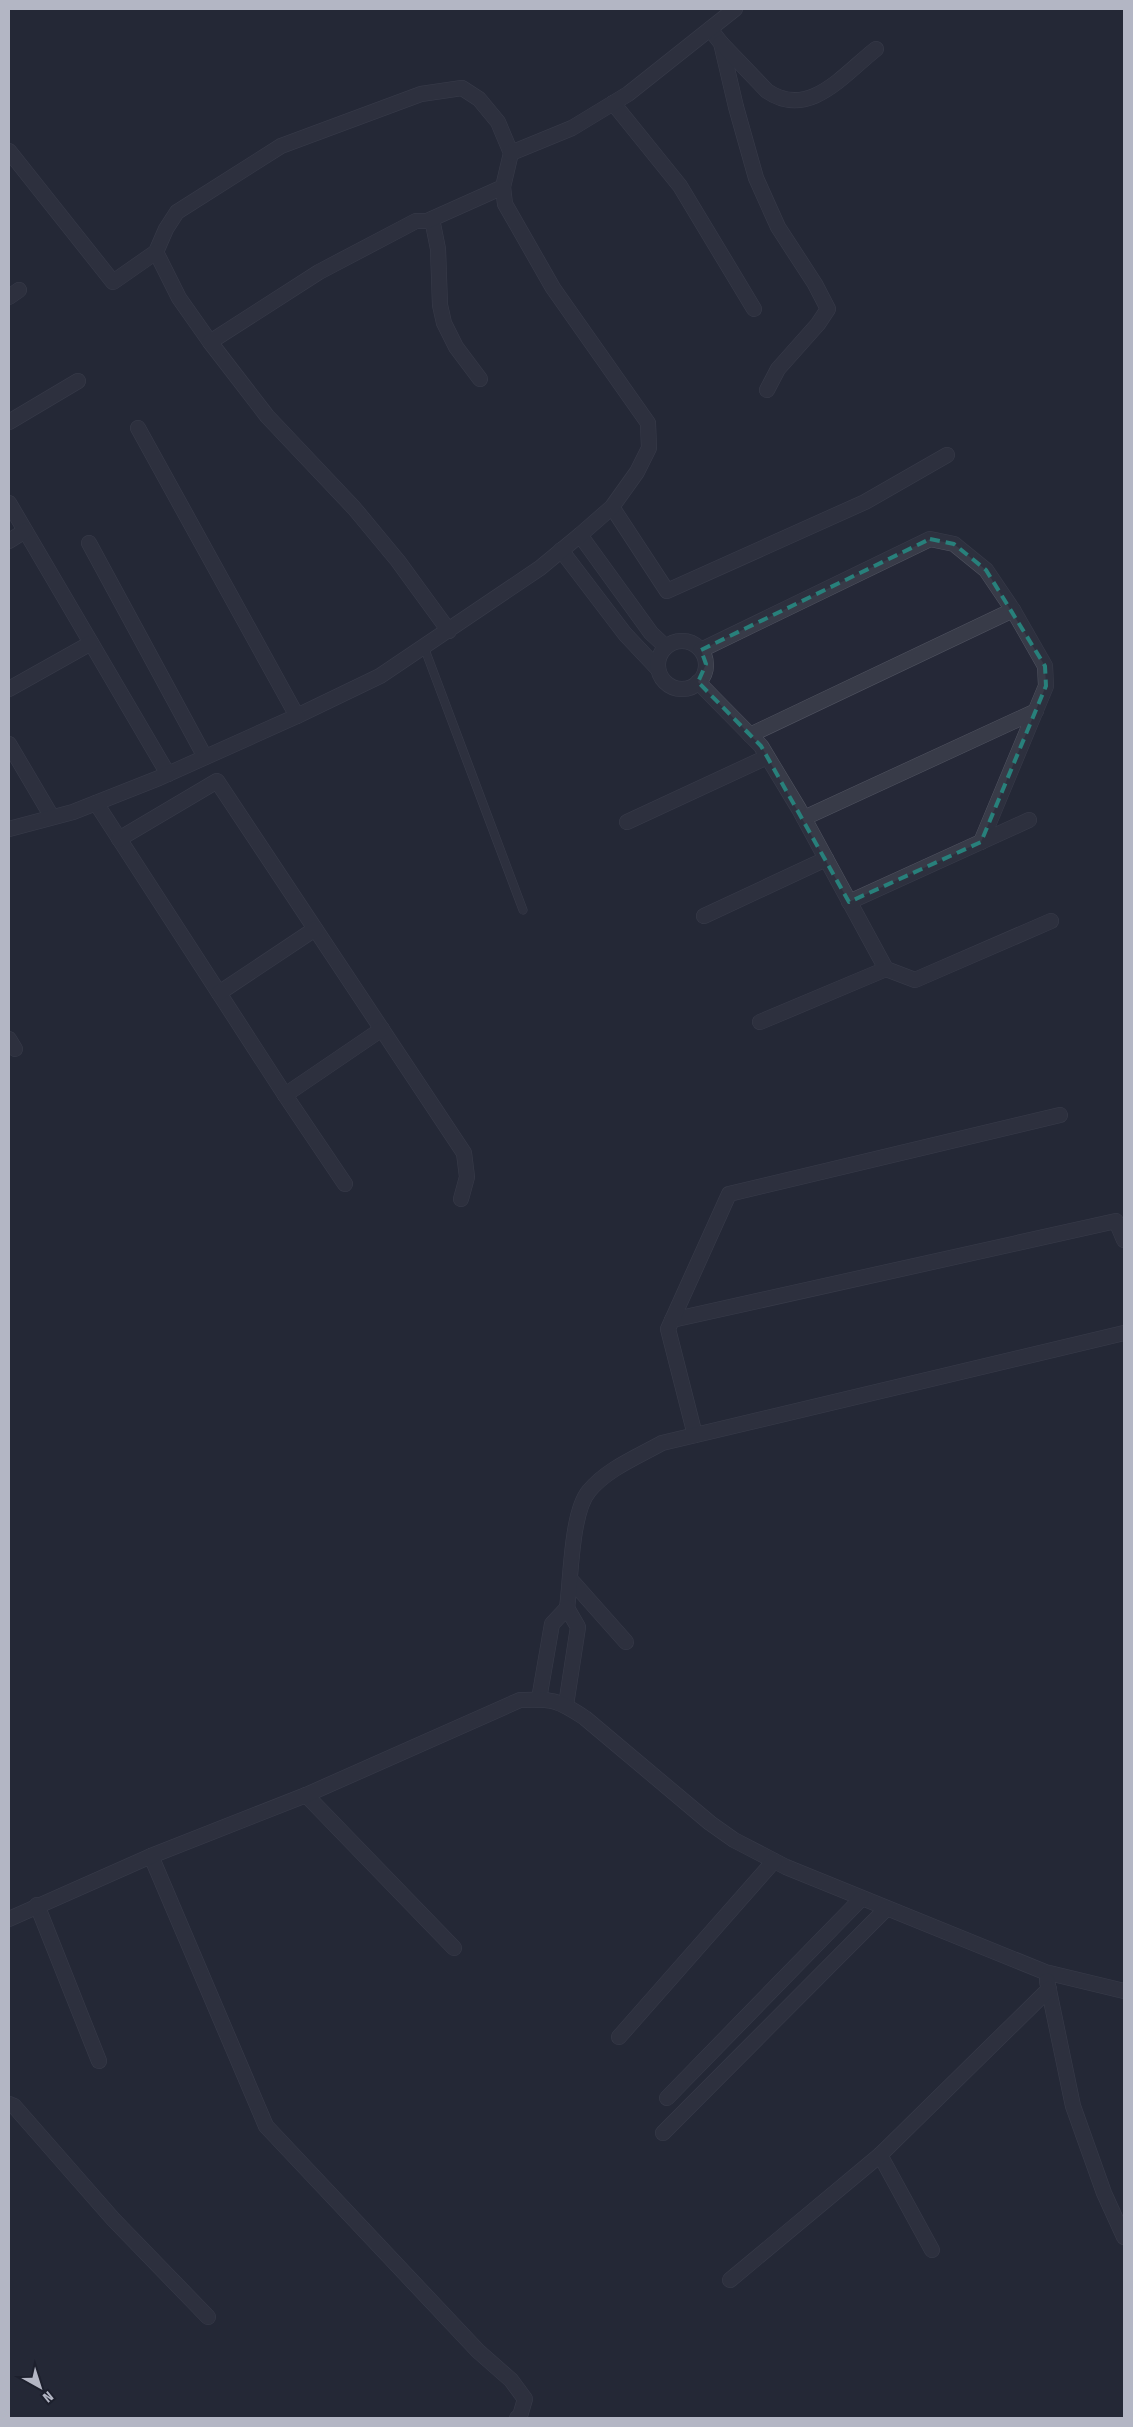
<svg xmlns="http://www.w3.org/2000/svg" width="1133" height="2427" viewBox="0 0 1133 2427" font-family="'Fira Sans Condensed',sans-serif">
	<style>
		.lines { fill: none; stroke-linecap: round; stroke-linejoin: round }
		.lane-casing { stroke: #505360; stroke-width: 9 }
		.street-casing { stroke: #505360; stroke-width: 16 }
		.lane { stroke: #383b48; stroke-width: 8 }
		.street { stroke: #383b48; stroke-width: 15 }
		.marked { fill: none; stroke: #28807b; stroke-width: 4; stroke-dasharray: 10 6; stroke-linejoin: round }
	</style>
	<rect width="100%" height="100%" fill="#252837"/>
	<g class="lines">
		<g class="lane-casing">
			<path id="lane" d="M424,647L523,910"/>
		</g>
		<g class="street-casing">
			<g id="street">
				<path d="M710,29L721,43L736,107L756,178L778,227L815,284L828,309L818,324L778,369L767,390"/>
				<path d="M721,43L767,91C809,120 844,74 876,49"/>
				<path d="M613,103L680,186L754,309"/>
				<path d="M9,151L113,282L156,252L166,229L177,212L281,146L421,94L462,88L479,99L498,122L511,153L503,187"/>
				<path d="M511,153L572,128L628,94L735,9"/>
				<path d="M432,219L438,249L440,305L444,323L456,347L480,379"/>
				<path d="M156,252L179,298L210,342"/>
				<path d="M9,297L19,290"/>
				<path d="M9,422L78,381"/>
				<path d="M9,503L168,774"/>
				<path d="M612,507L667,591L865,502L947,455"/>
				<path d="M580,535L651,633L666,647"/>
				<path d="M9,541L25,531"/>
				<path d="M89,543L205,757"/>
				<path d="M561,550L625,634L658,669"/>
				<circle cx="682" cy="665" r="24"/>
				<path d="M701,650L930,539L954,544L986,570L1013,610L1045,666L1046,686L981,842"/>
				<path d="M698,682L761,746L799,809L886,969L915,980L1051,921"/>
				<path d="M9,689L91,643"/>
				<path d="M297,716L380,676L540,568L580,535L612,507L637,472L649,448L648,423L553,288L505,204L503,187L427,221H416L319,272L210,342L267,416L354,508L398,561L449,631"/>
				<path d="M750,735L1013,610"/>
				<path d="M9,744L52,817"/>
				<path d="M96,803L285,1095L345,1184"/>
				<path d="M804,818L1036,711"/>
				<path d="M627,822L767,757"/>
				<path d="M9,829L73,812L159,778L297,716L138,428"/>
				<path d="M119,839L217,781L464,1153L467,1177L461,1199"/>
				<path d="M849,902L1029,820"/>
				<path d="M704,916L826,859"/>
				<path d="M219,993L315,929"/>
				<path d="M760,1022L886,969"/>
				<path d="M9,1039L15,1049"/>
				<path d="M285,1095L382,1029"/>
				<path d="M672,1320L1116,1221L1124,1240"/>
				<path d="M695,1435L668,1329L729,1194L1060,1115"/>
				<path d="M571,1580L626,1642"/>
				<path d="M567,1608C571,1580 571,1512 589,1491C607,1469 637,1457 662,1443L1124,1333"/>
				<path d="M539,1699L552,1624L567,1608L578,1627L566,1705"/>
				<path d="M306,1795L454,1948"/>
				<path d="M151,1856L266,2126L478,2351L511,2380L525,2399L520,2416L517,2418"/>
				<path d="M37,1905L99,2061"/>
				<path d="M9,1919L151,1856L306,1795L520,1700C552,1699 557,1699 585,1718L710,1823L734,1840L786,1867L1045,1972L1124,1991"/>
				<path d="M1047,1981L1073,2106L1104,2193L1124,2237"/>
				<path d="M619,2037L774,1861"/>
				<path d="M667,2098L861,1899"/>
				<path d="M9,2104L14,2106L113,2219L208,2317"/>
				<path d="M663,2133L886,1909"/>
				<path d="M880,2155L932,2250"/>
				<path d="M730,2280L880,2155L1049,1989"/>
			</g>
		</g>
		<use href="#lane" class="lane"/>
		<use href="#street" class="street"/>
	</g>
	<path d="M0 0H1133V2427H0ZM930,539L954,544L986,570L1045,666L1046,686L981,842L849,902L761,746L698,682L706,664L701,650Z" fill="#252837" fill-opacity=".55" fill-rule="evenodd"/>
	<path class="marked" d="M930,539L954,544L986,570L1045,666L1046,686L981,842L849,902L761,746L698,682L706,664L701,650Z"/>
	<rect width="1133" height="2427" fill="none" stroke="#b3b6c4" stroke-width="20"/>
	<g transform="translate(40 2387) rotate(141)" stroke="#1d202d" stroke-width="4" paint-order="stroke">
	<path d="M0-4L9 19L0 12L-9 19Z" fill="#b3b6c4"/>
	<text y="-8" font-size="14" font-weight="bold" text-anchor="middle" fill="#b3b6c4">N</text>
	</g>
</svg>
